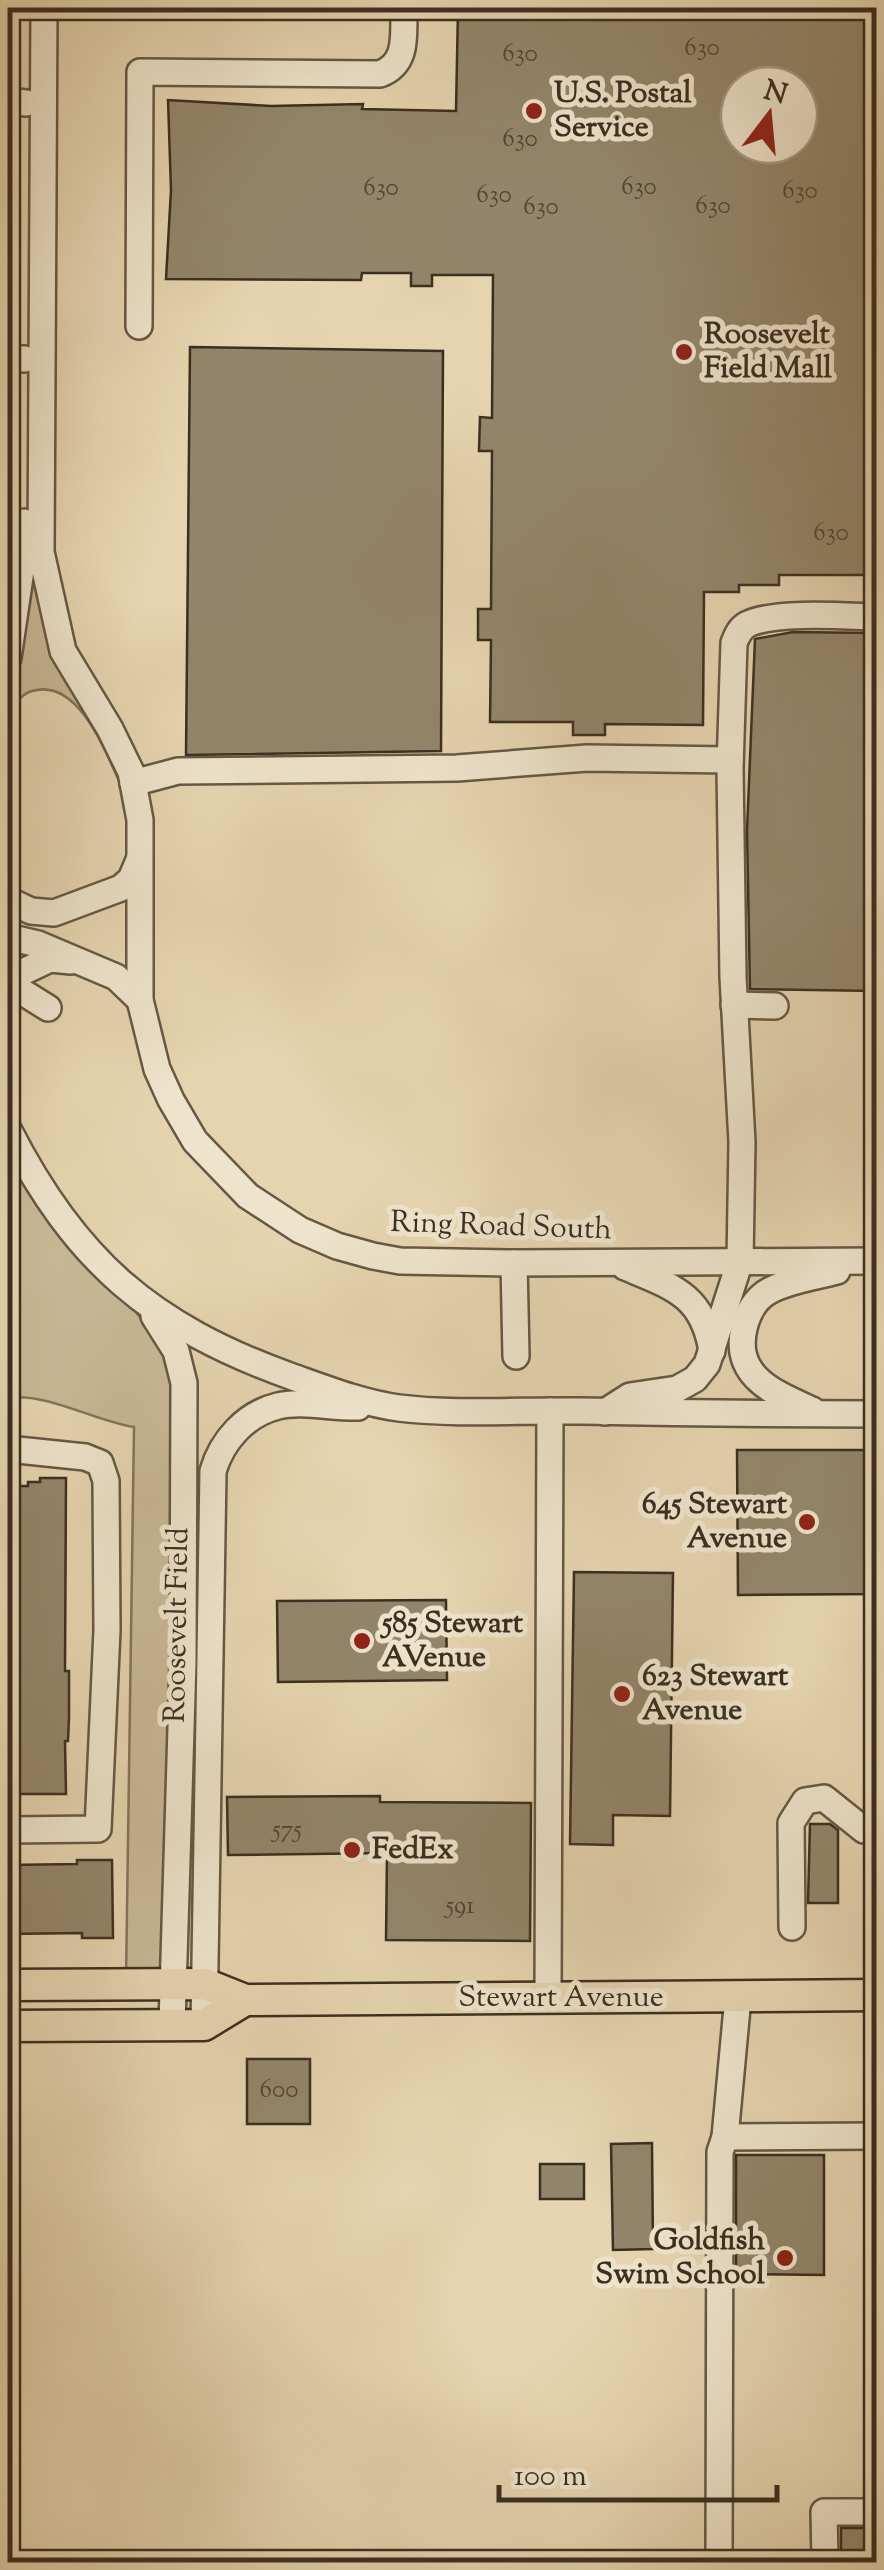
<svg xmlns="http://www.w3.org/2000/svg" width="884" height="2570" viewBox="0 0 884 2570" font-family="'Sorts Mill Goudy',serif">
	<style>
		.green { fill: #c8b897; stroke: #82745c; stroke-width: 2.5 }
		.building { fill: #93856b; stroke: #3b2f21; stroke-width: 2.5; fill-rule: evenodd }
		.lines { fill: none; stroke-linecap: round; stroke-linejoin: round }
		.minor-casing { stroke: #665844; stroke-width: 30 }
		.major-casing { stroke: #3b2f21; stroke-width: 35 }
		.minor { stroke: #eee3cb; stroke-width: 25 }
		.major { stroke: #e5d4af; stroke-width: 30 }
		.poi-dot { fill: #8f2418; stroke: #eee3cb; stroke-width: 4 }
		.labels { text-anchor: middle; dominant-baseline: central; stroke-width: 10; stroke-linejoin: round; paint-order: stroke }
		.number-label { font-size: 25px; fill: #514434 }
		.poi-label { font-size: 30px; font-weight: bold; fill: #3b2f21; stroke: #eee3cb; text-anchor: start }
		.street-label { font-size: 30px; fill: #3b2f21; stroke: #eee3cb }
	</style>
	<rect width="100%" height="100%" fill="#e5d4af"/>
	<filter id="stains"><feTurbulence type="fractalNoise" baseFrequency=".002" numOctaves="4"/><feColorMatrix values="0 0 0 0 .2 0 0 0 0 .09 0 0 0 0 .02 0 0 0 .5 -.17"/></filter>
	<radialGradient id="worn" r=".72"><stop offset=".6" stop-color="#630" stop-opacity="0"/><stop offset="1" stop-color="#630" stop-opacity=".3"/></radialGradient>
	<g class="green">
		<path d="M32,577L52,651L109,748L123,790C107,756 80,677 32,691C19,695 11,708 8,721V699Z"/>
		<path d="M8,1149L161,1344L170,1367L176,1420L166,1980H126L134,1427C95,1421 45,1392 8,1398Z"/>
	</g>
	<g class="building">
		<path d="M458,8H876V575H779V585H739V592H704L703,725L605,724V735H573V722H490L491,640H478V609H491L492,451H479L480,417L492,418L493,275H432V286H411V273H362L361,280L166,279L171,190L168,100L271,106L363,104L362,109L456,111ZM739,85H799V145H739Z"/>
		<path d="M190,347L443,351L441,751L186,755Z"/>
		<path d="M793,632L876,633V991L750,989L747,831L755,639Z"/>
		<path d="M737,1450H876V1594L738,1595Z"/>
		<path d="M40,1478H66L65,1671H69V1717L68,1741H65L66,1794H8V1486H28V1482H40Z"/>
		<path d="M574,1572L673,1573L670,1816L613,1815V1845L570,1844Z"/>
		<path d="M446,1600L447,1680L278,1682L277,1601Z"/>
		<path d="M380,1796V1802L531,1803L530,1941L386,1940L387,1853L228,1855L227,1797Z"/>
		<path d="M810,1824H830L838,1830V1903H808Z"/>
		<path d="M77,1860H112L113,1938H82V1933L8,1934V1865L77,1864Z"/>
		<rect x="247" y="2059" width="63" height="65"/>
		<path d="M652,2143L653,2249L613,2250L611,2144Z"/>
		<path d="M736,2155H824V2275L736,2274Z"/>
		<rect x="540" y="2164" width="44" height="35"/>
		<rect x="841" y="2528" width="35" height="34"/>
	</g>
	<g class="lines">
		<g class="minor-casing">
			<g id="minor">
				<path d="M44,8L41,552L63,651L110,729L131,772L140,820V1000L157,1069L171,1100L195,1141L248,1196L300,1230L337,1246L373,1256L400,1261L514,1263L876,1261"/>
				<path d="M8,101L26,103"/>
				<path d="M139,326L140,72L380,74C409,63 403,34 404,8"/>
				<path d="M8,359H25"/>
				<path d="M8,658L24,550V522"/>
				<path d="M133,783L178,771L457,768L587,758L730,760"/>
				<path d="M8,900L31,911L54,913L121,888L131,879L139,860"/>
				<path d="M8,937L38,944L116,977L140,1000"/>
				<path d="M8,979L50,959L71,961"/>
				<path d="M8,983L48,1008"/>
				<path d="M734,1005L775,1006"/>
				<path d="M8,1129C75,1261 151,1326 290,1376C324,1388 362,1403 399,1408C457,1415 522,1410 581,1411C679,1413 778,1414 876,1414"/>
				<path d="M514,1263L516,1356"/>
				<path d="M625,1267C673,1287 703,1295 712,1351"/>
				<path d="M154,1316L176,1351L184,1383L183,1662L172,2024"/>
				<path d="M812,1410C772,1392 729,1375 746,1321C750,1309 758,1297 769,1291C789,1280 815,1277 837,1271"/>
				<path d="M605,1412L630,1396L677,1389L695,1379L707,1364L740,1261L742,1142L733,977L730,768L734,643C737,635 740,628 748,624C776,611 844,616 876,617"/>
				<path d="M8,1449L85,1457L100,1463L106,1481L107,1630L98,1829L8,1830"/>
				<path d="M792,1927L791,1823L805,1801L824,1798L864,1830"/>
				<path d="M548,1998L550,1411"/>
				<path d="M204,2025L213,1471C222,1441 245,1414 278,1406C302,1400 333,1408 358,1407"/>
				<path d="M725,2137L876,2136"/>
				<path d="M719,2562L720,2152L725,2137L738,1997"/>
				<path d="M825,2562L824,2512H876"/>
			</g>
		</g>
		<g class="major-casing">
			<g id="major">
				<path d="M8,1985L205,1984L245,2000L876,1995"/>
				<path d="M8,2026L204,2025L245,2000"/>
			</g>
		</g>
		<use href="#minor" class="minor"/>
		<use href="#major" class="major"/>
	</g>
	<g class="poi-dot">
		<circle cx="534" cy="111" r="10"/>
		<circle cx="684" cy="352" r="10"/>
		<circle cx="807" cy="1522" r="10"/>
		<circle cx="362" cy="1641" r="10"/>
		<circle cx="622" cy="1694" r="10"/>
		<circle cx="352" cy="1850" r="10"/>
		<circle cx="785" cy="2258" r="10"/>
	</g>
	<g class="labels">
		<g class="number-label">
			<text x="702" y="49">630</text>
			<text x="520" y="55">630</text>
			<text x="520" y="140">630</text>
			<text x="639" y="188">630</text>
			<text x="381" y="189">630</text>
			<text x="800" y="192">630</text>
			<text x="494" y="196">630</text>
			<text x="713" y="207">630</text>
			<text x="541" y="208">630</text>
			<text x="831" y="534">630</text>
			<text x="287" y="1831">575</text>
			<text x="460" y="1907">591</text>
			<text x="279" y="2091">600</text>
		</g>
		<g class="poi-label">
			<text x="554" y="94">U.S. Postal<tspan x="554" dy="34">Service</tspan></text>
			<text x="704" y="335">Roosevelt<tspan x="704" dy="34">Field Mall</tspan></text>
			<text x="787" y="1505" text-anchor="end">645 Stewart<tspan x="787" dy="34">Avenue</tspan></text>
			<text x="382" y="1624">585 Stewart<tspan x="382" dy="34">AVenue</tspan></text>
			<text x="642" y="1677">623 Stewart<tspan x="642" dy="34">Avenue</tspan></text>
			<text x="372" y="1850">FedEx</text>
			<text x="765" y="2241" text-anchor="end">Goldfish<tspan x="765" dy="34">Swim School</tspan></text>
		</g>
		<g class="street-label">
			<text transform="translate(501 1227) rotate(2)">Ring Road South</text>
			<text transform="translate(178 1625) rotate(-89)">Roosevelt Field</text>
			<text x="561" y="1998">Stewart Avenue</text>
		</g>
	</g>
	<rect width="884" height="2570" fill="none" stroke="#e5d4af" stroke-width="40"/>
	<rect x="10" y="10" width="864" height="2550" fill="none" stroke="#3b2f21" stroke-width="5"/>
	<rect x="20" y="20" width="844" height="2530" fill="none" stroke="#3b2f21" stroke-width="2.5"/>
	<g transform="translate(769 115) rotate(16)"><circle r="48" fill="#eee3cb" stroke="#a69b87" stroke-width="2.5"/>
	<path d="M0-8L18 38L0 25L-18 38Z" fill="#8f2418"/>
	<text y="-15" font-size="28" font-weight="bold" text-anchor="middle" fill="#3b2f21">N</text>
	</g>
	<path d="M499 2485v15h278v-15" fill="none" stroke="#3b2f21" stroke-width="5"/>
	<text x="514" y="2485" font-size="30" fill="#3b2f21" stroke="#eee3cb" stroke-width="8" paint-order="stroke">100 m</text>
	<rect width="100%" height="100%" filter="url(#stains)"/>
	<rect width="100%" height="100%" fill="url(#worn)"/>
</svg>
